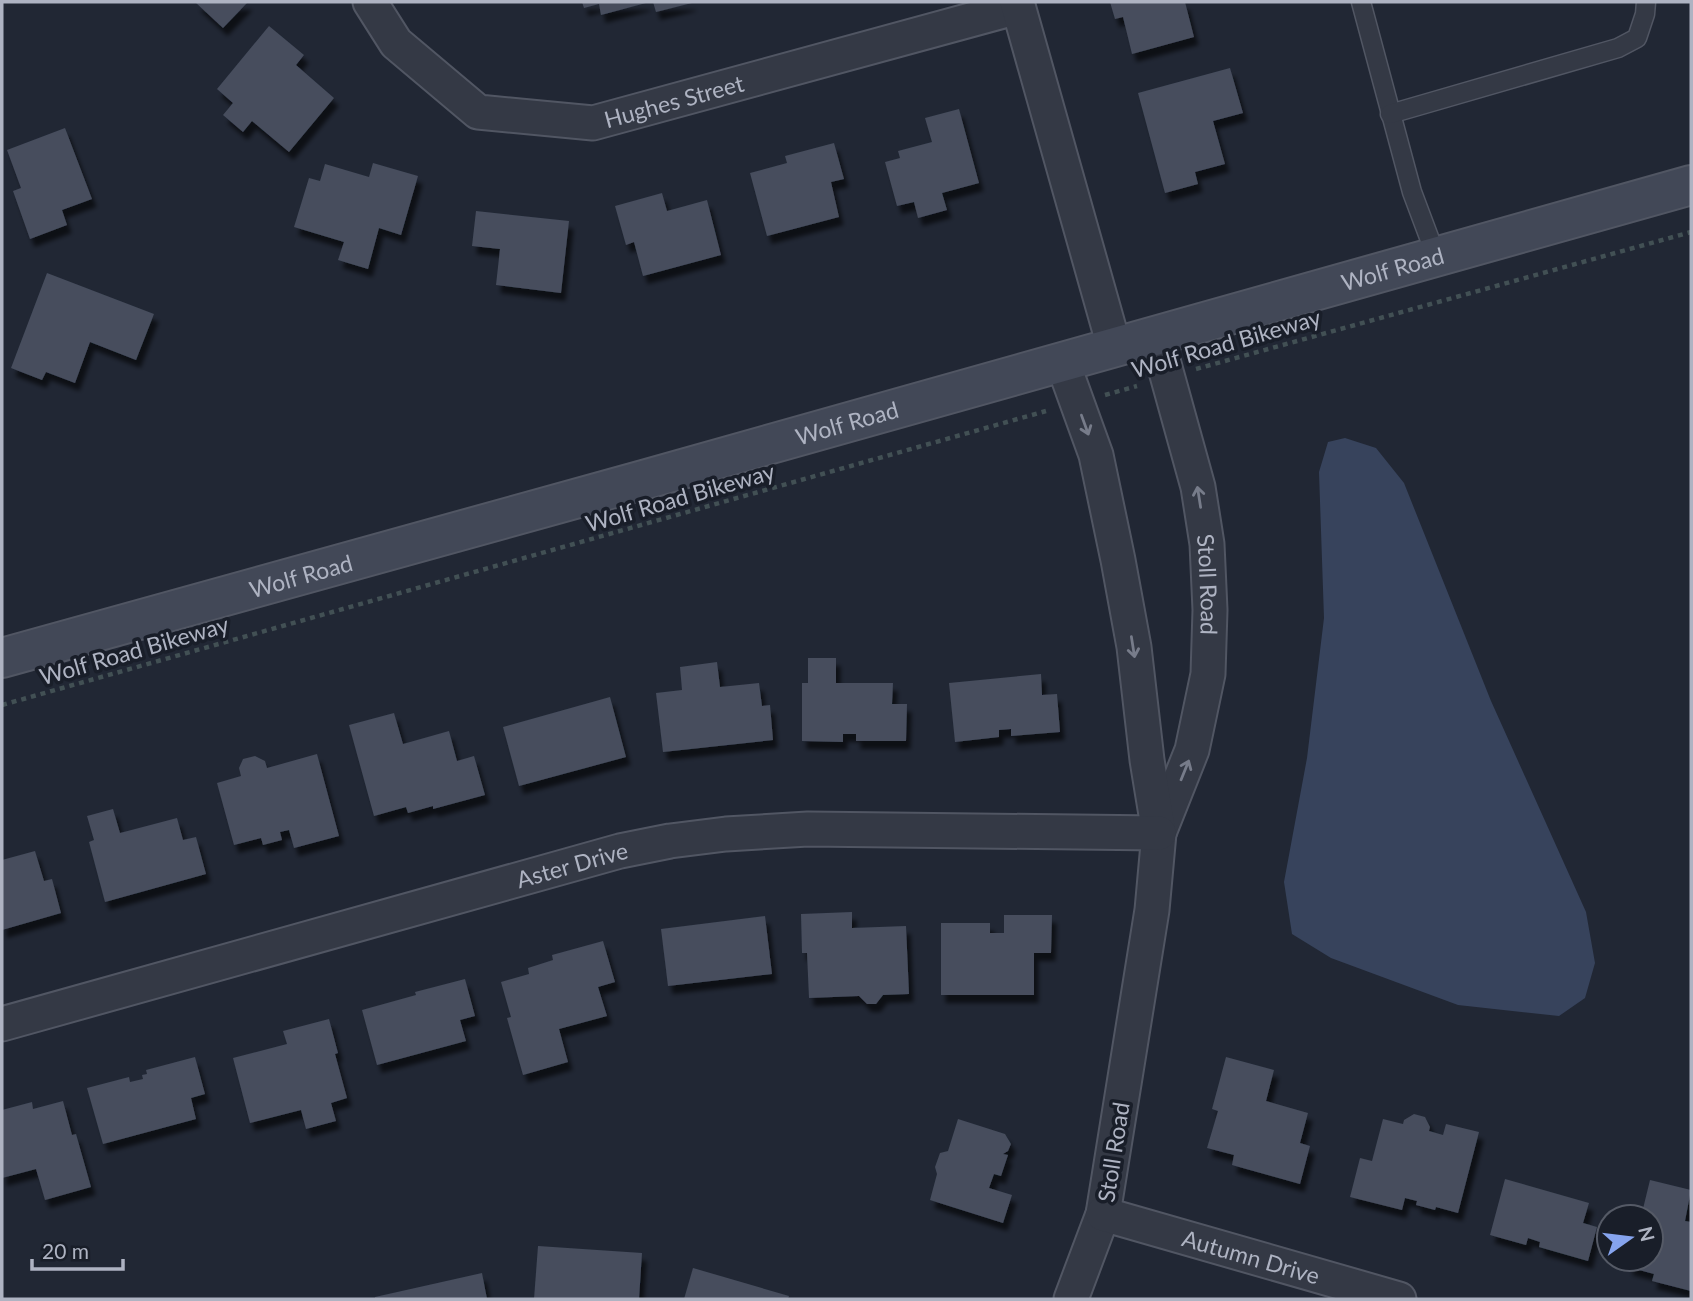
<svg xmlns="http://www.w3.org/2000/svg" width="1693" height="1301" viewBox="0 0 1693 1301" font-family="Lato,sans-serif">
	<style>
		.water { fill: #37435c }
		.building { fill: #464d5d; filter: url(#shadow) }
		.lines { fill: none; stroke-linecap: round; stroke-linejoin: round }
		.service-casing { stroke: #515663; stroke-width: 21 }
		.minor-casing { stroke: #515663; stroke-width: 37 }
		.secondary-casing { stroke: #515663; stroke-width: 42 }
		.path { stroke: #425054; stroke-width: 4.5; stroke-dasharray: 5 5; stroke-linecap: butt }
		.service { stroke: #343945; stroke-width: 18 }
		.minor { stroke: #343945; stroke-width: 33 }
		.secondary { stroke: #424857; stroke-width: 38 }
		.oneway { stroke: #777c8a }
		.labels { text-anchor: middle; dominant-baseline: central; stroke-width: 7; stroke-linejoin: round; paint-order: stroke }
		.street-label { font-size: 23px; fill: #aeb3c2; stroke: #191e29 }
	</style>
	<defs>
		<filter id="shadow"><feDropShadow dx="4.5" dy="8" stdDeviation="2" flood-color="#0009"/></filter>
	</defs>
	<rect width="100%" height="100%" fill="#212734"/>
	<path class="water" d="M1345,438L1376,448L1404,483L1491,701L1586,912L1595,963L1585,998L1559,1016L1458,1005L1331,958L1292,934L1284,882L1307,758L1324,618L1319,472L1328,442Z"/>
	<g class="building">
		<path d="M195,2H248L223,28Z"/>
		<path d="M582,2H646V3L601,15L599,4L584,8Z"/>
		<path d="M653,2H691L692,3L656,12Z"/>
		<path d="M1110,2H1185L1194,37L1132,54L1123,17L1115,19Z"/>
		<path d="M269,26L304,55L296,65L334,98L289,152L252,121L243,132L223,115L233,103L217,89Z"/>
		<path d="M1230,68L1243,113L1213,121L1225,164L1195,172L1198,184L1165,193L1138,93Z"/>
		<path d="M959,109L979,183L942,193L947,210L918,218L914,202L897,206L885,162L900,158L898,151L932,142L925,118Z"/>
		<path d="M65,128L92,199L62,210L67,225L30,239L13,191L21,188L7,150Z"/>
		<path d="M834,143L844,179L831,182L839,217L767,236L750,173L787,163L785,156Z"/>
		<path d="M373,163L418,176L401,235L379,228L368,269L338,260L344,242L294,227L309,178L320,181L325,164L369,177Z"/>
		<path d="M662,193L667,211L707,200L721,255L643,276L634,242L626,245L615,206Z"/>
		<path d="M476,211L569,221L561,293L496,285L500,249L472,246Z"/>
		<path d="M47,273L154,314L136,360L90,342L75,383L46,372L42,380L11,368Z"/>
		<path d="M808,658H836V683H893L892,704H907L906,741H856V734H843V742L802,741V683H808Z"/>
		<path d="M717,662L720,687L759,683L762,706L770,705L773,740L663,752L656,693L682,690L680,667Z"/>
		<path d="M1041,674L1042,695L1057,694L1060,732L1011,736V729L999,730V737L955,742L949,683Z"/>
		<path d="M610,697L626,757L519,786L503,727Z"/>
		<path d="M394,713L403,744L449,731L457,761L474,756L485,795L433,809V806L408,813L406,807L374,816L349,725Z"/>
		<path d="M317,754L339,836L294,848L289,830L280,832L282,840L263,845L261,838L234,845L217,783L241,776L239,768L243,759L255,756L265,761L267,768Z"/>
		<path d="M113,809L120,833L177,818L183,840L196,837L206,874L105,902L89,842L94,840L87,816Z"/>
		<path d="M35,851L44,881L52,879L61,913L2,930V860Z"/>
		<path d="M852,912V928L906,926L909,994L883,995L876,1004H867L859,996L809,998L807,953H802L801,914Z"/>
		<path d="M1004,915H1052L1051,953H1034V995H941V923H990V933H1004Z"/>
		<path d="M765,916L772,974L668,986L661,929Z"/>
		<path d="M603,941L615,982L598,987L607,1016L559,1029L568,1062L523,1075L507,1018L511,1017L501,982L529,974L528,968L553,960L552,955Z"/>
		<path d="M465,979L475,1016L460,1020L466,1041L377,1065L362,1010L416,995L415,992Z"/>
		<path d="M329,1019L338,1053L335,1054L347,1098L331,1103L336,1121L306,1129L301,1110L250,1123L233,1058L287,1044L283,1031Z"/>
		<path d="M195,1057L205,1094L191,1098L196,1119L103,1144L87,1088L129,1077L130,1082L143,1079L142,1075L147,1074L146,1070Z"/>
		<path d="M1226,1057L1274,1070L1266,1101L1308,1113L1300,1143L1310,1146L1300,1184L1232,1165L1234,1155L1207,1148L1218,1111L1212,1109Z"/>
		<path d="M63,1101L72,1135L76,1134L91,1187L45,1200L36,1169L2,1178V1110L32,1102L33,1109Z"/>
		<path d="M1414,1114L1425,1117L1430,1127L1429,1131L1443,1135L1446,1124L1479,1132L1458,1213L1436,1207L1435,1210L1416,1205L1417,1201L1405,1198L1402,1210L1350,1197L1360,1158L1372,1161L1383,1119L1403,1124L1404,1120Z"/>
		<path d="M958,1119L1005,1134L1011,1144L1008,1151L1003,1154L1008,1155L1001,1176L994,1174L989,1188L1012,1195L1003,1223L930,1200L937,1174L935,1167L940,1153L948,1151Z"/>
		<path d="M1505,1179L1589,1203L1583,1223L1597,1227L1588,1261L1539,1247L1540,1242L1528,1238L1526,1245L1490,1235Z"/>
		<path d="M1650,1180L1691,1190L1685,1221L1691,1222V1291L1652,1281L1654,1274L1628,1267L1630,1259H1651V1217H1641Z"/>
		<path d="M538,1246L642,1253L639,1299H534Z"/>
		<path d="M693,1268L789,1296L788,1299H684Z"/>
		<path d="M482,1273L487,1299H375V1297Z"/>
	</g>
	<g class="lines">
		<g class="service-casing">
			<g id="service">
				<path d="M1361,2L1412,192L1436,256"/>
				<path d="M1390,114L1618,48L1637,38L1645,14L1646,2"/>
			</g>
		</g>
		<g class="minor-casing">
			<g id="minor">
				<path id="s1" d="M370,2L396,43L478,112L593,123L1018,7"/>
				<path d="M1017,2L1114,346"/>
				<path id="s2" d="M1156,335L1198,487L1207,544L1210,610L1208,674L1192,750L1159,833"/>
				<path d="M1062,361L1096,455L1118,560L1134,647L1147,760L1159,833L1152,910L1103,1214L1071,1299"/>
				<path id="s3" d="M2,1024L620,851L670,841L726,834L808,829L1159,833"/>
				<path id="s4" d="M1103,1214L1399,1299"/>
			</g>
		</g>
		<g class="secondary-casing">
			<g id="secondary">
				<path id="s5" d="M2,658C566,504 1128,342 1691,185"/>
			</g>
		</g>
		<g class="path">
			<path d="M1196,369L1691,232"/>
			<path d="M1105,395L1137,386"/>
			<path d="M2,705L1046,411"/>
		</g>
		<use href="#service" class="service"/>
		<use href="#minor" class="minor"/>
		<use href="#secondary" class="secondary"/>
	</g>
	<defs><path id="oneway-shaft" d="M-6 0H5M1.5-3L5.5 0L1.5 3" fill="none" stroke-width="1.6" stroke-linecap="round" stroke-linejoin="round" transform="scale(1.75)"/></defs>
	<g class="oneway">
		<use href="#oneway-shaft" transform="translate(1085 425) rotate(70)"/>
		<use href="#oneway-shaft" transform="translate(1199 497) rotate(-99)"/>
		<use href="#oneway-shaft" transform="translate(1133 647) rotate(81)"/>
		<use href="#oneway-shaft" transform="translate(1185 770) rotate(-68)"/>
	</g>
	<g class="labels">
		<g class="street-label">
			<text stroke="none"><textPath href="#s1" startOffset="355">Hughes Street</textPath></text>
			<text stroke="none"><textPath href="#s5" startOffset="1444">Wolf Road</textPath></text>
			<text transform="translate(1226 343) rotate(-16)">Wolf Road Bikeway</text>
			<text stroke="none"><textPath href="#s5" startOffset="877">Wolf Road</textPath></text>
			<text transform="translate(680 497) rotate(-16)">Wolf Road Bikeway</text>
			<text stroke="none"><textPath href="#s5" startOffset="310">Wolf Road</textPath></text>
			<text stroke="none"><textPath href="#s2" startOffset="256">Stoll Road</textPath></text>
			<text transform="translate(134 650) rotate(-16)">Wolf Road Bikeway</text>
			<text stroke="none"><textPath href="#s3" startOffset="592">Aster Drive</textPath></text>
			<text transform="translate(1113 1152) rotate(-81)">Stoll Road</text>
			<text stroke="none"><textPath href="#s4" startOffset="154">Autumn Drive</textPath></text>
		</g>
	</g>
	<rect width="1693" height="1301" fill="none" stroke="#aeb3c2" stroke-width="7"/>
	<g transform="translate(1630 1238) rotate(76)"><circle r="33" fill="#191e29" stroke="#555a66" stroke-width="2"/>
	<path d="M0-5L12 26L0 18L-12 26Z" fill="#86a4ee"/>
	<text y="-10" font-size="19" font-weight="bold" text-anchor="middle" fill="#aeb3c2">N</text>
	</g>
	<path d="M32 1259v10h91v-10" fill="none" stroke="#aeb3c2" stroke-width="3.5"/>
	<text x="42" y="1259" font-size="21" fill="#aeb3c2" stroke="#191e29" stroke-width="5" paint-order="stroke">20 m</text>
</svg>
